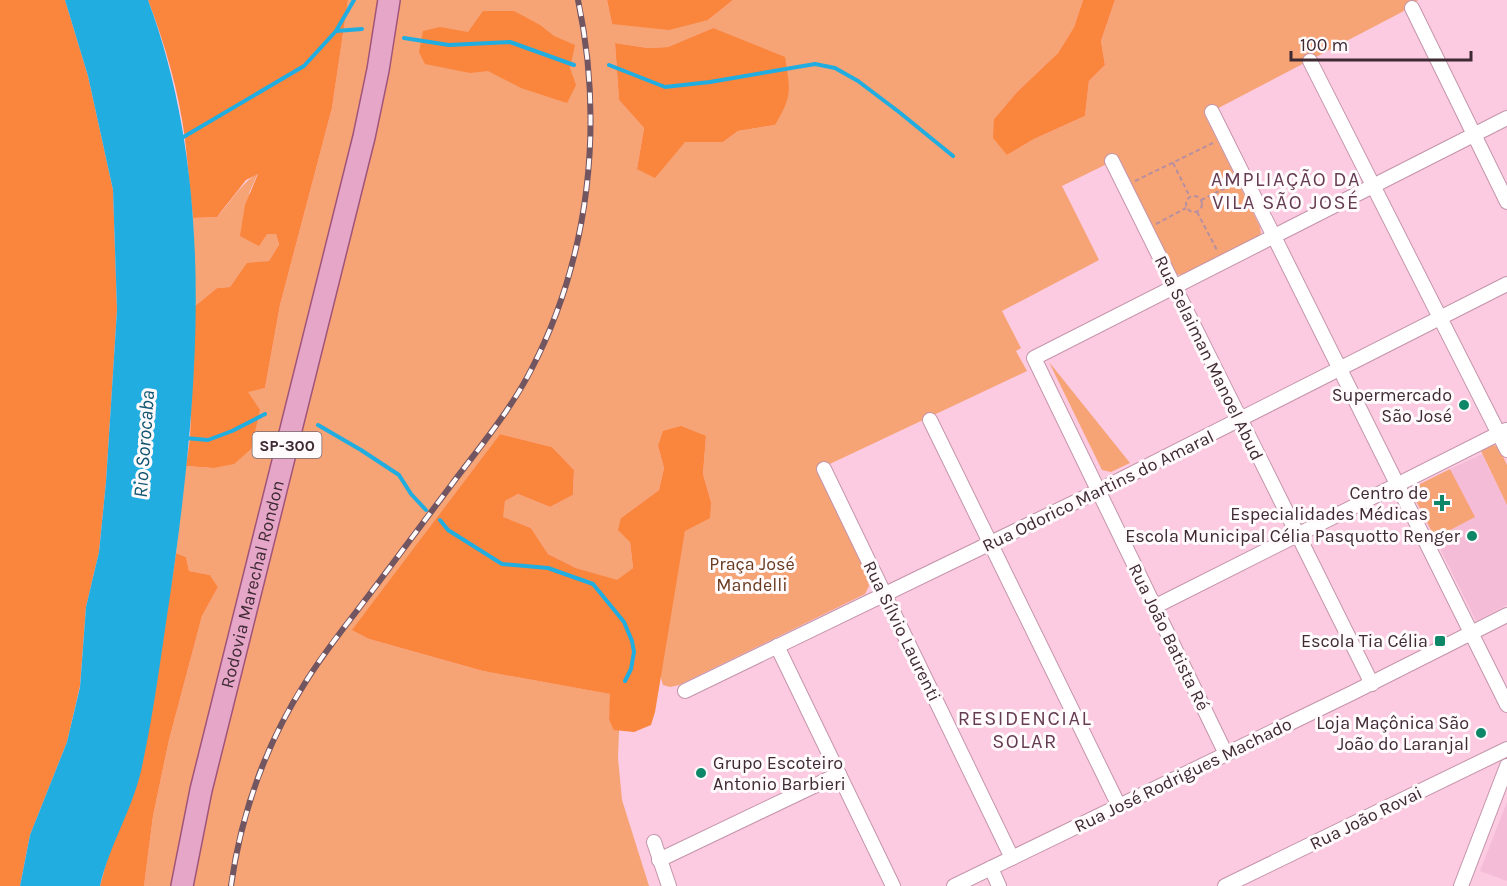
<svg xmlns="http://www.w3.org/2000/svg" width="1507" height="886" viewBox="0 0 1507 886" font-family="Karla,sans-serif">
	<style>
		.built { fill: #f5bcd7 }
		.green { fill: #f6a375; fill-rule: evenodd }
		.forest { fill: #fa853d }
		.water { fill: #21ade0 }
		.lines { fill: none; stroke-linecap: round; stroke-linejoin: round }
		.stream { stroke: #21ade0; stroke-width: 4 }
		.street-casing { stroke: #c495ab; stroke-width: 16 }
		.primary-casing { stroke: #a0547a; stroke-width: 24 }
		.path { stroke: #b68fa1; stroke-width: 2; stroke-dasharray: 4.5 3; stroke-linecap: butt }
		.street { stroke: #fff; stroke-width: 14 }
		.primary { stroke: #e5a6c7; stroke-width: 21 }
		.rail-casing { stroke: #715561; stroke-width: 6 }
		.rail { stroke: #fffafc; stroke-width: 4; stroke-dasharray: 11; stroke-linecap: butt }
		.poi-dot { fill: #0e8769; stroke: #fffafc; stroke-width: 2 }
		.labels { text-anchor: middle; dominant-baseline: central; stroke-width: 6; stroke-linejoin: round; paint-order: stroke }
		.shield { fill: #fffafc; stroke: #78686f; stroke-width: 1.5 }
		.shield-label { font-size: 16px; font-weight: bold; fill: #3e2a33 }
		.street-label { font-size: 18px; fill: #3e2a33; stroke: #fffafc }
		.poi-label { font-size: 18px; fill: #3e2a33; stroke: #fffafc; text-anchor: end }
		.park-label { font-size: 18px; fill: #68391e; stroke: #fffafc }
		.neighbourhood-label { font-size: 20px; letter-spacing: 1.5px; fill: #643b50; stroke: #fffafc }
		.water-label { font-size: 20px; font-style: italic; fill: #115771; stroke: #fffafc }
	</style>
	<rect width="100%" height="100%" fill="#fccae1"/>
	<g class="built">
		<path d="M1482,454L1507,505V605L1476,621L1435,538L1474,517L1450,469Z"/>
		<path d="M1507,802V881L1480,871Z"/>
	</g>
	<g class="green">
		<path d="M348,0H607L612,24L708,20L733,0H1083L1074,27L1058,53L1017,92L994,119L1007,155L1034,139L1085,116L1089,81L1105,65L1101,41L1115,0H1418L1402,12L1205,115L1260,227L1261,233L1257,238L1184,274L1178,275L1174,271L1119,158L1062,186L1099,260L1002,311L1021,348L1016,351L1027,371L817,470L868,577L869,586L865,594L679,685L670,687L663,685L660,675L685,530L711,502L703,474L706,436L658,446L664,468L659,490L621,518L630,542L633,568L617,581L576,568L548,554L531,528L502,517L505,501L518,494L550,507L573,495L574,470L552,447L500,434L353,630L369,639L483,671L611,694L609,720L614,729L619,730L618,758L622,800L649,886H144L153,816L169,740L202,616L218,587L210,575L189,571L186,557L176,553L186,466L213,468L247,391L265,388L280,305L332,108ZM713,28L775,125L738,131L723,142H685L637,169L644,128L619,100L615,43L648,48L668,47Z"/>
		<path d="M258,173L249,193L267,234H276L279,246L269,261L247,264L230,287L217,288L195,306L193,218L217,217C231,202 241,183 258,173Z"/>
		<path d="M1049,362L1130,463L1111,472L1102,470Z"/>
		<path d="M1493,445L1498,446L1507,465V505L1481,451Z"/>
		<path d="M1450,469L1475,517L1435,538L1410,489Z"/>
	</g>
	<g class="forest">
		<path d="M0,0H65L88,76L113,190L117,310L106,482L99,552L86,607L80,686L67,742L30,835L20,886H0Z"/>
		<path d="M148,0H348L332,108L280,305L265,388L248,392L260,410L251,449L234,464L213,468L186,466L190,438L195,306L217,288L230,287L247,263L269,261L279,245L276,234H267L259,246L240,236L245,205L258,174L246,180L217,217L193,218C190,192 188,165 185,139C179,92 165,44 148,0Z"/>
		<path d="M607,0H733L708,20L669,30L612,24Z"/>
		<path d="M1083,0H1115L1101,41L1105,65L1089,81L1085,116L1034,139L1007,155L993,138L994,119L1017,92L1058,53L1074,27Z"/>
		<path d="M483,11H514L540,25L554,36L575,45L570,68L576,85L567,103L521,88L488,71L470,73L425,64L419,52L423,31L440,27L468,32Z"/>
		<path d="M713,28L785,57C790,90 793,95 775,125L738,131L723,142H685L655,178L637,169L644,128L619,100L615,43L648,48L668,47Z"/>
		<path d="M681,426L706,436L703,474L711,502L710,518L685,531L655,712L651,725L634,732L614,730L609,720L610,694L483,671L369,639L352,630L500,434L552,447L574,470L573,495L550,507L518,494L505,501L503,517L531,528L548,554L576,568L617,580L633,568L630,542L618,530L621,518L659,490L664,468L658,446L663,431Z"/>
		<path d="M176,553L186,557L189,571L210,575L218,587L202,616L169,740L153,816L144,886H100L159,665Z"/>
	</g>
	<path class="water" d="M65,0H148C218,187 198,403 170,596C161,654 154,713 141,771C132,810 109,846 100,886H20L30,835L67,742L80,687L86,607L99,552L106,482L117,310L113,190L88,76Z"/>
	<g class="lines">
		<g class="stream">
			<path d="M336,31L362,29"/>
			<path d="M404,38L449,45L510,42L574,65"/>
			<path d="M609,65L665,87L710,82L815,64L835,68L858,81L899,112L953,156"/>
			<path d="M180,139L304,66L336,31L354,0"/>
			<path d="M318,425L361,450L399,475L411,494L426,510"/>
			<path d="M185,438L208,440L232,431L265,414"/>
			<path d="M440,520L448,530L502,564L548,568L593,584L624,622L632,641L634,652L631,669L625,681"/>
		</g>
		<g class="street-casing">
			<g id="street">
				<path d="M1412,8L1507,202"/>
				<path d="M1310,61L1507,450"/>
				<path d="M1212,112L1507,705"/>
				<path d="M1112,161L1372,684"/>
				<path d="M930,420L1119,806"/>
				<path d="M824,469L1012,858"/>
				<path d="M1154,607L1506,430"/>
				<path d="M777,646L893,886"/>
				<path d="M685,691L1098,491L1507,284"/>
				<path d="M1226,754L1034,358L1507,118"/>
				<path d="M654,842L669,886"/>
				<path d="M659,860L839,774"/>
				<path d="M991,868L999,886"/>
				<path d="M954,886L1352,693L1507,615"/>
				<path d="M1225,886L1507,749"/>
				<path d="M1461,886L1507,766"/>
			</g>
		</g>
		<g class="primary-casing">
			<g id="primary">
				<path id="s1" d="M182,886L201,790L364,137L378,70L389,0"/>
			</g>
		</g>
		<g class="path">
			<path d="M1173,163L1190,197"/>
			<path d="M1135,181L1213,143"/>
			<circle cx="1194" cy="204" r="8"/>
			<path d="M1201,200L1234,184"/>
			<path d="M1197,212L1218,252"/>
			<path d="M1156,224L1186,208"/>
		</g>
		<use href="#street" class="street"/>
		<use href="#primary" class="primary"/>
		<g class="rail-casing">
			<path id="rail" d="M231,886C241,814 266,744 305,683C324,652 347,624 369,595C397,558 424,521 452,484C479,448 510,411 531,370C590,257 604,124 578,0"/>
		</g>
		<use href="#rail" class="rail"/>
	</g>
	<g class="poi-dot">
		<circle cx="1464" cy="405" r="6"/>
		<path d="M1439 494h6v6h6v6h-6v6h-6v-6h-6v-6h6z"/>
		<circle cx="1472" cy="536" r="6"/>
		<rect x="1434" y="635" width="12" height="12" rx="3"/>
		<circle cx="1481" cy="733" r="6"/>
		<circle cx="701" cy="773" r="6"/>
	</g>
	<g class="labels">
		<rect class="shield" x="252.5" y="432" width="69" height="26" rx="4.5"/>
		<g class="shield-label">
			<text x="287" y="445">SP-300</text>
		</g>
		<g class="street-label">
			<text transform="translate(1209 358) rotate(64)">Rua Selaiman Manoel Abud</text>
			<text transform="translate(1098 491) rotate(-26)">Rua Odorico Martins do Amaral</text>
			<text stroke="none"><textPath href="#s1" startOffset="310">Rodovia Marechal Rondon</textPath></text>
			<text transform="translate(902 631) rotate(64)">Rua Sílvio Laurenti</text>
			<text transform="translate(1169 637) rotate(64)">Rua João Batista Ré</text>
			<text transform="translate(1183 775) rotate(-26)">Rua José Rodrigues Machado</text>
			<text transform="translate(1366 818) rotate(-26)">Rua João Rovai</text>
		</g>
		<g class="poi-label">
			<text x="1452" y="395">Supermercado<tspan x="1452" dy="21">São José</tspan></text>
			<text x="1428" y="493">Centro de<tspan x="1428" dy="21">Especialidades Médicas</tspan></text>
			<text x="1460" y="536">Escola Municipal Célia Pasquotto Renger</text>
			<text x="1428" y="641">Escola Tia Célia</text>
			<text x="1469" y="723">Loja Maçônica São<tspan x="1469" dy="21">João do Laranjal</tspan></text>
			<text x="713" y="763" text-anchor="start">Grupo Escoteiro<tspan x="713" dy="21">Antonio Barbieri</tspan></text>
		</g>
		<g class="park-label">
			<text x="752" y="564">Praça José<tspan x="752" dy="21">Mandelli</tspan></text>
		</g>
		<g class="neighbourhood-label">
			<text x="1286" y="179">AMPLIAÇÃO DA<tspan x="1286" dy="23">VILA SÃO JOSÉ</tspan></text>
			<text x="1025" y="718">RESIDENCIAL<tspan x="1025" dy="23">SOLAR</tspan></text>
		</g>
		<g class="water-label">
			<text transform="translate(144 444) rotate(-86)">Rio Sorocaba</text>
		</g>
	</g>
	<path d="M1291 51v9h180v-9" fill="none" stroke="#3e2a33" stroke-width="3"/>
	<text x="1300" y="51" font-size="18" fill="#3e2a33" stroke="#fffafc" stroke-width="4.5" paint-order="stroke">100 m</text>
</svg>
